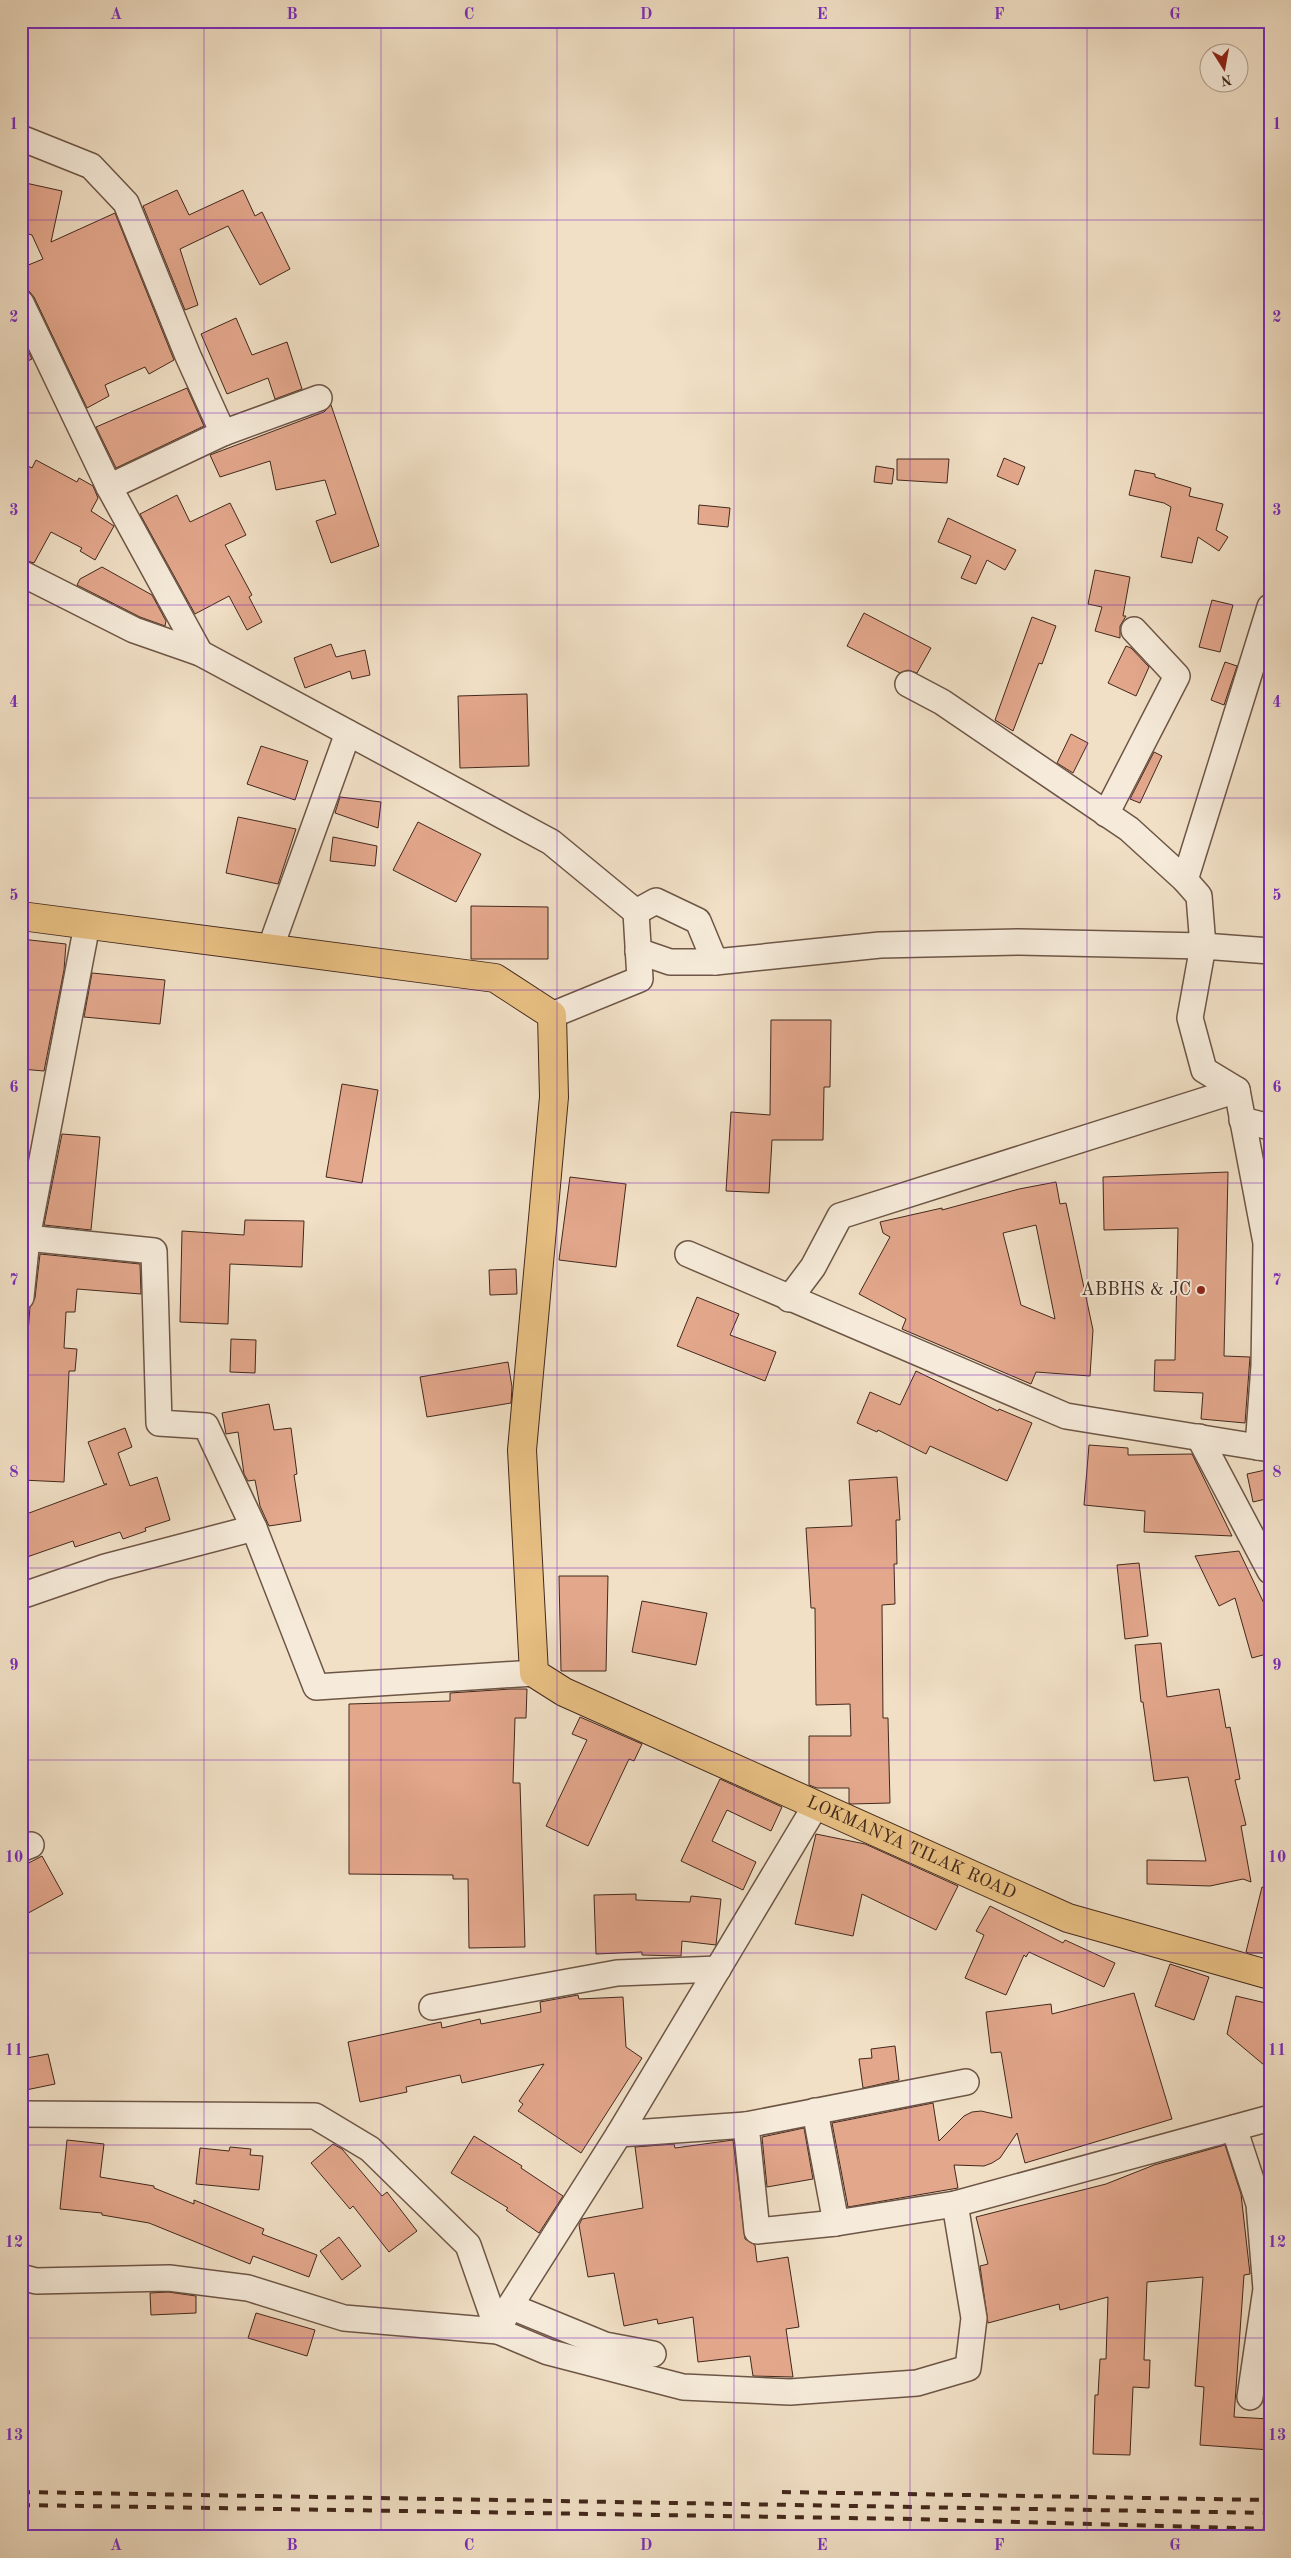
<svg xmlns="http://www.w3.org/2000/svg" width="1291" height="2558" viewBox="0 0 1291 2558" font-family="'Old Standard TT',serif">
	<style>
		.building { fill: #e3a78c; stroke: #43281c; fill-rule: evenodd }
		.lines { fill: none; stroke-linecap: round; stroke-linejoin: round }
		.minor-casing { stroke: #6e5646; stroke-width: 28 }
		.major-casing { stroke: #43281c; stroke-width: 30 }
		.minor { stroke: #f6ebda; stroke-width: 25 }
		.major { stroke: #e8c083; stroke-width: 28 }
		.rail { stroke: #43281c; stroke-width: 4; stroke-dasharray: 9 9; stroke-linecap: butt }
		.grid { fill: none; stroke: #7b2cbf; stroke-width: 1; stroke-opacity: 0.55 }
		.poi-dot { fill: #8f2418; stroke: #f6ebda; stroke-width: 2 }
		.labels { text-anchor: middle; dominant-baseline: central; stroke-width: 4; stroke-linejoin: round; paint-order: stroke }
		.poi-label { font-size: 18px; fill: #43281c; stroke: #f6ebda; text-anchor: end }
		.street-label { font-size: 18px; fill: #43281c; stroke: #f6ebda }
		.neatline { fill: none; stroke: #7b2cbf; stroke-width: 2 }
		.grid-label { font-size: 16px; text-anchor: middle; font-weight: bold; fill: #7b2cbf }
	</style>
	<rect width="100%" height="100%" fill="#f1e0c6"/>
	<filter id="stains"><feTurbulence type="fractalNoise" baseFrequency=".004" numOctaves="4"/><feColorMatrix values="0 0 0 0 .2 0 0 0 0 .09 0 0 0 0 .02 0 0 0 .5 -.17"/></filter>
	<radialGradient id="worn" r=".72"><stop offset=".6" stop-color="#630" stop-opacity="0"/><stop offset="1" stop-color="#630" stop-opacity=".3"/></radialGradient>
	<g class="building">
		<path d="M21,182L62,191L51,242L115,213L174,360L149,374L145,367L105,385L109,396L87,408L34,297L29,291L21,289V268L43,259L32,235L21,232Z"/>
		<path d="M177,190L189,215L243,190L255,216L262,212L290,269L260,285L228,226L180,249L198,305L185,310L143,206Z"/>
		<path d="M236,318L252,355L287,342L302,389L275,399L268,378L227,394L201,334Z"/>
		<path d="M21,337L32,359L21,364Z"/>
		<path d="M187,388L204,426L116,468L96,427Z"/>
		<path d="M331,405L379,546L331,563L316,521L336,514L325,480L276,490L270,461L220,477L210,455L324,412Z"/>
		<path d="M1004,458L1025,467L1018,485L997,476Z"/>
		<path d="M897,459H949L947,483L897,480Z"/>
		<path d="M36,460L77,482L79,478L93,486L98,498L91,511L114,526L95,560L80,551L82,548L51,532L34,563L21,559V463L32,468Z"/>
		<path d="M876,466L894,469L892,484L874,482Z"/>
		<path d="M1135,470L1155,474V477L1191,488L1189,496L1223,504L1216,530L1228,537L1219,551L1198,537L1192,563L1161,557L1171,507L1164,503L1129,495Z"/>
		<path d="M177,495L190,522L230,503L246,535L225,545L252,595L249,597L262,622L247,630L229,596L195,614L140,514Z"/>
		<path d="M699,505L730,508L728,527L698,524Z"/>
		<path d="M948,518L1016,550L1005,570L987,560L976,584L961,578L971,556L938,542Z"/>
		<path d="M102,567L152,595L166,621L165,626L140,617L77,585L80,579Z"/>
		<path d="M1095,570L1130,577L1123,616H1126L1120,626V638L1095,631L1102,607L1088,604Z"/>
		<path d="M1212,600L1233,605L1220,652L1199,647Z"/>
		<path d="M864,613L931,648L917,673L908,670L900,673L847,646Z"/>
		<path d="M1032,617L1056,626L1042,664L1039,663L1013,731L995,720Z"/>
		<path d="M331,644L336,657L365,650L370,675L352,679L350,671L305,688L294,658Z"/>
		<path d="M1126,646L1131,648L1149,667L1136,696L1108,683Z"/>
		<path d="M1225,662L1237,666L1224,705L1211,700Z"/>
		<path d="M527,694L529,766L460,768L458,696Z"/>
		<path d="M1071,734L1088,743L1073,773L1057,763Z"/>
		<path d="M261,746L308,761L295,800L247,784Z"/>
		<path d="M1154,752L1162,756L1140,803L1130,799Z"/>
		<path d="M340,797L381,802L378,828L335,813Z"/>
		<path d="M238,817L296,829L278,884L226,873Z"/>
		<path d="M418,822L481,854L456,902L393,870Z"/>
		<path d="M333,837L377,846L375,866L330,861Z"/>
		<path d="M471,906L548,907V959H471Z"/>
		<path d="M21,939L66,944L64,970L44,1071L21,1069Z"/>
		<path d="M92,973L165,980L160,1024L84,1017Z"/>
		<path d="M771,1020H831L830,1087H824L823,1140H772L769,1193L726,1191L731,1112L770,1115Z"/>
		<path d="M342,1084L378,1090L362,1183L326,1177Z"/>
		<path d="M62,1134L100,1137L91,1230L44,1225Z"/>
		<path d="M1228,1172L1224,1356L1250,1357L1245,1423L1201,1419L1203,1393L1154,1391L1155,1360H1175L1178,1228L1104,1230L1103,1177Z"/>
		<path d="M570,1177L626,1184L616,1267L559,1260Z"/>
		<path d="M1056,1182L1060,1204L1066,1203L1093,1330L1090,1376L1036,1372L1031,1384L902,1329L906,1319L859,1294L890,1237L883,1233L880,1222L942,1208V1210L1019,1189ZM1036,1225L1055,1319L1021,1305L1003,1233Z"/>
		<path d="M245,1220L304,1221L302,1267L230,1264L228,1324L180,1322L182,1231L244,1235Z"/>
		<path d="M40,1254L140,1264L141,1294L77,1289L75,1312H66L64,1348L77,1349L75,1371H69L64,1482L22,1480L27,1401H24L25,1372L30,1307L35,1298Z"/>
		<path d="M516,1269L517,1294L490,1295L489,1270Z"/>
		<path d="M697,1297L739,1314L730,1335L776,1352L765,1381L677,1346Z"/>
		<path d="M231,1339L256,1340L255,1373L230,1372Z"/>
		<path d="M508,1362L512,1387L511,1403L427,1417L420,1377Z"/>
		<path d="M916,1371L998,1411L999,1409L1032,1423L1007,1481L930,1446L926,1454L878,1430L877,1432L857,1423L870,1392L900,1405Z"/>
		<path d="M269,1404L274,1430L291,1428L297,1474L294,1475L301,1521L269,1526L260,1506L255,1480L248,1481L244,1474L238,1432L226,1434L222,1413Z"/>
		<path d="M125,1428L132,1447L118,1453L130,1486L157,1477L170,1520L145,1528L146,1531L123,1539L120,1532L75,1547L73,1541L27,1557L21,1542V1516L107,1484H104L88,1442Z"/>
		<path d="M1089,1445L1128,1448V1455L1192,1454L1232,1536L1144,1532L1145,1511L1084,1505Z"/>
		<path d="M1270,1469V1498L1253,1502L1247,1474Z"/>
		<path d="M897,1477L900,1520H896L897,1564H894L895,1604L882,1605L883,1718H888L890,1803L851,1804L849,1803V1788H817L809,1785V1736H851L850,1704L816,1705L815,1608H811L806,1528L852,1526L849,1480Z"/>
		<path d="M1239,1551L1270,1616V1653L1252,1658L1235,1598L1219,1606L1195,1556Z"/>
		<path d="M1139,1563L1148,1636L1125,1639L1117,1565Z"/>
		<path d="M559,1576H608L606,1671H561Z"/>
		<path d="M642,1601L707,1613L696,1665L632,1652Z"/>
		<path d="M1161,1643L1167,1697L1219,1689L1226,1728L1230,1727L1240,1779L1235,1780L1246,1825L1241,1826L1251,1882L1243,1879L1210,1886L1147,1884V1860L1206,1861L1188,1777L1154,1781L1143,1702H1141L1135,1645Z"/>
		<path d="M511,1689H527L526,1718H515L513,1783H520L525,1947L469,1948L468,1879H453V1875L349,1874V1704L450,1701V1693Z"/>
		<path d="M580,1717L642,1744L634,1761L629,1759L588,1846L546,1826L587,1740L572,1734Z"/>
		<path d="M720,1779L782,1807L771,1831L727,1810L712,1841L756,1862L743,1890L681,1861Z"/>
		<path d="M816,1834L865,1844L958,1886L936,1930L862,1894L853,1936L795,1924Z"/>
		<path d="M42,1856L63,1894L21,1917V1867Z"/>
		<path d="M1262,1887L1269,1888L1267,1953H1249L1246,1952Z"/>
		<path d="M636,1894V1900L690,1902L691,1896L721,1899L716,1945L682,1941L681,1956L642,1955V1952L596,1954L594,1895Z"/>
		<path d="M990,1906L1063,1943L1065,1940L1115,1963L1104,1987L1029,1952L1026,1957L1024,1955L1006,1995L965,1978L984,1935L976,1931Z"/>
		<path d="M1170,1964L1209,1977L1194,2020L1155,2006Z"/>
		<path d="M1134,1993L1172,2119L1025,2163L1017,2133L1000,2158L992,2163L984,2166L954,2165L958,2188L848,2207L832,2123L933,2103L939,2141L964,2116L972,2112L981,2111L1012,2118L1001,2052L991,2053L986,2012L1051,2004L1052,2014Z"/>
		<path d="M578,1995L579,1999L623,1997L626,2047L642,2058L581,2153L518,2111L523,2104L519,2101L544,2064L462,2083L460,2075L406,2087L407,2092L360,2102L348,2042L441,2022L442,2028L480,2019L481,2024L541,2012L540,2002Z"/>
		<path d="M1236,1996L1270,2004V2070L1227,2034Z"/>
		<path d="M895,2046L899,2080L863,2088L859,2059L872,2058L871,2049Z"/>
		<path d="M48,2054L55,2084L21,2091V2059Z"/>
		<path d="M804,2128L813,2179L767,2187L762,2137Z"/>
		<path d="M474,2136L522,2166L521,2168L563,2196L539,2233L506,2210L508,2208L451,2173Z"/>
		<path d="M67,2140L104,2144L100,2177L154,2186V2188L194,2204V2200L264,2229L262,2234L317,2255L309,2277L253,2256L250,2264L149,2223L102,2215V2213L60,2209Z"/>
		<path d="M733,2140L745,2239L755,2245L757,2262L788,2257L799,2327L786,2329L793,2377L753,2376L750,2356L698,2362L693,2317L658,2324L657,2319L624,2326L614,2273L588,2277L579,2225L582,2219L643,2208L635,2147L674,2144L675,2148Z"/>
		<path d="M333,2144L342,2149L382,2196L387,2192L417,2231L389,2252L353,2206L350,2209L311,2163Z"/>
		<path d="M1225,2145L1241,2194L1250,2274L1244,2275L1234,2417L1270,2419V2450L1200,2445L1204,2387L1195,2386L1203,2277L1147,2282L1144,2360H1150L1149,2388L1133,2387L1130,2455L1093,2454L1095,2395H1098L1100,2359H1106L1108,2297L1060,2310L1059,2304L988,2323L980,2266L988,2264L976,2217L1106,2184L1154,2165Z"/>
		<path d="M230,2147L251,2149L250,2155L263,2156L259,2190L196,2184L200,2148L229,2151Z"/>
		<path d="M339,2237L361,2266L342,2280L320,2251Z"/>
		<path d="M168,2292L196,2296V2313L151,2315L150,2293Z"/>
		<path d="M256,2313L315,2330L307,2356L248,2338Z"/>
	</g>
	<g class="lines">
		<g class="minor-casing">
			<g id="minor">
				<path d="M21,138L91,166L126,203L188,356L223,433"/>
				<path d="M21,303L109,487L200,653"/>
				<path d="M109,487L223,433L319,398"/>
				<path d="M21,573L134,630L200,653L551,842L636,912L640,979L552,1015"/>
				<path d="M1106,814L1177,676L1134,630"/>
				<path d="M1185,880L1270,607"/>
				<path d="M636,912L656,901L698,921L715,962L880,945L1019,942L1203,946L1199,896L1185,880L1129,829L942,702L908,684"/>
				<path d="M270,949L348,733"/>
				<path d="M638,951L670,962H715"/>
				<path d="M1242,1120L1270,1127"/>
				<path d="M27,1238L154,1251L159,1423L206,1426L254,1528L316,1687L534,1673"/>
				<path d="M688,1254L1066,1416L1270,1449"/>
				<path d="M21,1297L27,1238L87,925"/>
				<path d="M789,1299L813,1267L840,1216L1237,1090"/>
				<path d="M1199,1437L1270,1571"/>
				<path d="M1258,1447L1264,1366L1266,1243L1237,1090L1204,1070L1190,1018L1203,946L1270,951"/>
				<path d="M21,1596L105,1567L254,1528"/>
				<path d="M21,1849L31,1845"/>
				<path d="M432,2007L617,1973L718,1969"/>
				<path d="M966,2082L746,2125L757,2231L836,2223L955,2204L1270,2118"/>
				<path d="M815,2111L836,2223"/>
				<path d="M21,2114L315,2116L370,2149L468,2245L498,2331L548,2352L683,2387L790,2392L917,2383L968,2368L974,2318L955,2204"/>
				<path d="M1234,2128L1259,2204L1266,2289L1250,2397"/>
				<path d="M619,2134L746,2125"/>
				<path d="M21,2277L36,2281L169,2278L248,2288L344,2318L498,2331L510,2306L619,2134L816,1805"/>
				<path d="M510,2306L605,2345L653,2354"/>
			</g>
		</g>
		<g class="major-casing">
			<g id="major">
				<path id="s1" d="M21,916L495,978L552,1015L554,1097L522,1450L534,1673L564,1692L1068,1918L1270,1975"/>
			</g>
		</g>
		<use href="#minor" class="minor"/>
		<use href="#major" class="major"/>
		<g class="rail">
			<path d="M21,2492L1270,2513"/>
			<path d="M782,2492L1270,2500"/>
			<path d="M21,2505L913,2519L1270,2529"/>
		</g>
	</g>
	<path class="grid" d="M204,21V2537M381,21V2537M557,21V2537M734,21V2537M910,21V2537M1087,21V2537M21,220H1270M21,413H1270M21,605H1270M21,798H1270M21,990H1270M21,1183H1270M21,1375H1270M21,1568H1270M21,1760H1270M21,1953H1270M21,2145H1270M21,2338H1270"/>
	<circle class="poi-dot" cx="1201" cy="1290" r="5"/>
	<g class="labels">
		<g class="poi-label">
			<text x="1191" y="1290">ABBHS &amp; JC</text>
		</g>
		<g class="street-label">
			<text stroke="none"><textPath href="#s1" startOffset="1622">LOKMANYA TILAK ROAD</textPath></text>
		</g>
	</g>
	<rect width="1291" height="2558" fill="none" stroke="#f1e0c6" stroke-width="55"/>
	<g transform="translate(1224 68) rotate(169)"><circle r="24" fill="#f6ebda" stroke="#ae9d8e"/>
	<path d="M0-4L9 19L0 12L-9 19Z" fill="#8f2418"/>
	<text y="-8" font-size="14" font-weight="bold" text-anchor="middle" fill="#43281c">N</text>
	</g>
	<rect x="28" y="28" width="1236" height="2502" class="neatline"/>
	<g class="grid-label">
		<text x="116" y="19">A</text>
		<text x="292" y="19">B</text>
		<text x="469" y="19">C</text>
		<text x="646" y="19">D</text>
		<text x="822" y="19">E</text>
		<text x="999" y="19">F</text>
		<text x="1175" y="19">G</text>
		<text x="14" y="129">1</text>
		<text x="1277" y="129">1</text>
		<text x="14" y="322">2</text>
		<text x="1277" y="322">2</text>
		<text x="14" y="515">3</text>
		<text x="1277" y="515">3</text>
		<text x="14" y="707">4</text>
		<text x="1277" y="707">4</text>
		<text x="14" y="900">5</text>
		<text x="1277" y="900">5</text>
		<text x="14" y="1092">6</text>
		<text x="1277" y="1092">6</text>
		<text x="14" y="1285">7</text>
		<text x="1277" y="1285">7</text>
		<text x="14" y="1477">8</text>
		<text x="1277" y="1477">8</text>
		<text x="14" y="1670">9</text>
		<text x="1277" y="1670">9</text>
		<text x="14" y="1862">10</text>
		<text x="1277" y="1862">10</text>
		<text x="14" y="2055">11</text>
		<text x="1277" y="2055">11</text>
		<text x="14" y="2247">12</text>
		<text x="1277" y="2247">12</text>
		<text x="14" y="2440">13</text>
		<text x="1277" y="2440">13</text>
		<text x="116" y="2550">A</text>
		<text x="292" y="2550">B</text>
		<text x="469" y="2550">C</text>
		<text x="646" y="2550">D</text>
		<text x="822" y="2550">E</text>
		<text x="999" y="2550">F</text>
		<text x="1175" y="2550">G</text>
	</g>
	<rect width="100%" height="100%" filter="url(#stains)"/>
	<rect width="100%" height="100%" fill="url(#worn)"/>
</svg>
